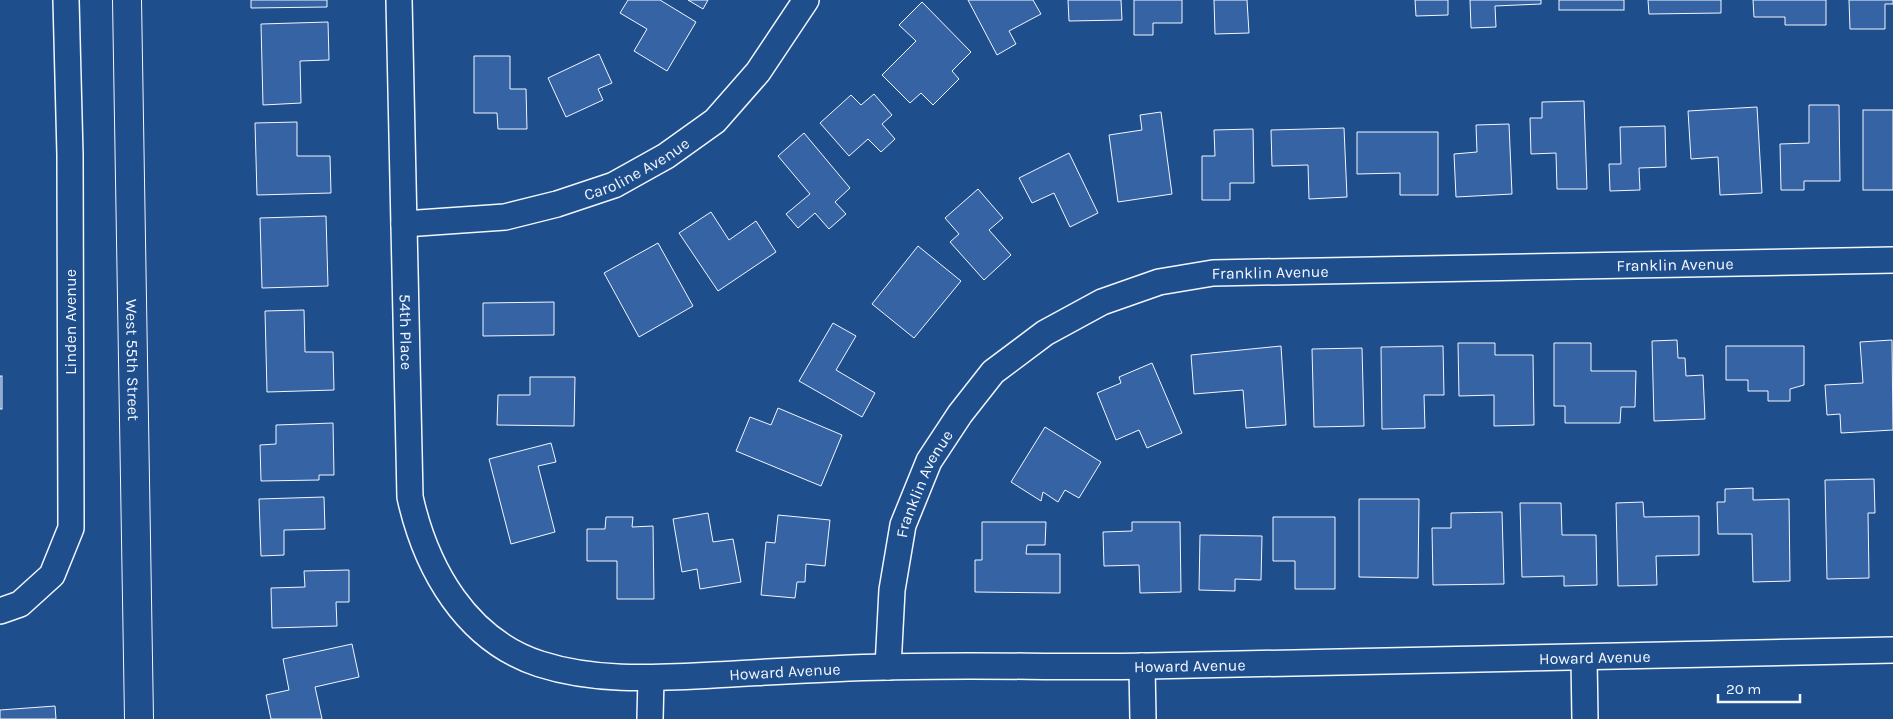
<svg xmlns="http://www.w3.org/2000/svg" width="1893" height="719" viewBox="0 0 1893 719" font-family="Karla,sans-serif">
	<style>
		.building { fill: #3563a3; stroke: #f2f6ff }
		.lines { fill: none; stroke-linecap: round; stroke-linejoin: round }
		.minor-casing { stroke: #f2f6ff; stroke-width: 28 }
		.secondary-casing { stroke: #f2f6ff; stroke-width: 30 }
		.minor { stroke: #1f4e8c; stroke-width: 25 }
		.secondary { stroke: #1f4e8c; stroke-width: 28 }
		.labels { text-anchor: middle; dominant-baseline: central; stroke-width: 4; stroke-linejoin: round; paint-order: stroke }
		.street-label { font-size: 16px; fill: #f2f6ff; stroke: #1f4e8c }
	</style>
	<rect width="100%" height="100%" fill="#1f4e8c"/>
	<g class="building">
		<path d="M251,0H327V7L251,8Z"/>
		<path d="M628,0H660L696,22L667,71L634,51L647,29L620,13Z"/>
		<path d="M688,0H708L703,9Z"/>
		<path d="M968,0H1033L1041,14L1009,31L1016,44L997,55Z"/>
		<path d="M1068,0H1121L1122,20L1069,21Z"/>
		<path d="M1134,0H1182V23H1153V35H1134Z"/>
		<path d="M1214,0H1247L1249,33L1215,34Z"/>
		<path d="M1415,0H1448V15L1416,16Z"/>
		<path d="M1470,0H1541V4L1495,6L1496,27L1471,28Z"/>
		<rect x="1559" y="0" width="65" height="10"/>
		<path d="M1648,0H1721V13L1649,14Z"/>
		<path d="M1753,0H1826V25H1785V17H1754Z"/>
		<path d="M1849,0H1893V4H1885V29H1850Z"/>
		<path d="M922,2L971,52L952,71L959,79L933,105L921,93L910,103L882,75L916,41L899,25Z"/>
		<path d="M328,22L329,60L300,61L301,103L263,105L261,24Z"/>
		<path d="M599,54L612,83L598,89L603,100L566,117L548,78Z"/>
		<path d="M474,56H510V89H526L527,129H498L497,113H474Z"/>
		<path d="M874,94L892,115L882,124L895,139L881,152L868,139L849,156L820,123L851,95L861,105Z"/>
		<path d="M1584,101L1587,189H1557L1556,153L1531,154L1530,118H1542V102Z"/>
		<path d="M1809,105H1839L1840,181H1804V190H1781L1780,144L1809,143Z"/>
		<path d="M1757,107L1762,193L1720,195L1718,157L1691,159L1688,111Z"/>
		<rect x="1863" y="110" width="30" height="80"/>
		<path d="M1161,112L1172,194L1118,202L1109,135L1142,130L1140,115Z"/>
		<path d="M297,122V156H330L331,193L257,195L255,123Z"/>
		<path d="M1509,124L1512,194L1456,197L1454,154L1477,152L1476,125Z"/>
		<path d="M1665,126L1666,167L1639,168L1640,190L1610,191L1609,164H1621L1620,127Z"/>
		<path d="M1344,128L1347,197L1309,199L1308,165L1272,166L1271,130Z"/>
		<path d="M1253,129L1254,183H1230V200H1202V156H1215L1214,130Z"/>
		<path d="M1357,132H1438V195H1400V173L1357,174Z"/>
		<path d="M804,133L850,188L835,202L846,214L829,229L815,213L798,228L786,214L810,194L778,156Z"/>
		<path d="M1069,153L1098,213L1070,227L1054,193L1032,203L1019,178Z"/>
		<path d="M978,189L1003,218L989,230L1011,255L984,280L950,242L959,234L945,218Z"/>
		<path d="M711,212L729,240L756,221L776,252L718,291L679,233Z"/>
		<path d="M326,216L328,286L262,288L260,218Z"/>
		<path d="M658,243L693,306L639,337L604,273Z"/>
		<path d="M918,246L961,281L914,338L872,304Z"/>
		<path d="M554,302V335L483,336V303Z"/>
		<path d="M304,310L305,352H333L334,390L267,392L265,311Z"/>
		<path d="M833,323L856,336L836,370L875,393L862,417L799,381Z"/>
		<path d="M1677,340L1678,358H1685L1686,376L1703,375L1705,419L1654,421L1652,341Z"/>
		<path d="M1892,340L1893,430L1841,433L1840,414L1827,415L1825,385L1863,383L1860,342Z"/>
		<path d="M1458,343H1495V355H1533L1534,425L1494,426V395L1459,396Z"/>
		<path d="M1554,343H1591V371H1636L1635,407H1621L1620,423H1565V406H1554Z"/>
		<path d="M1281,346L1286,425L1246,428L1243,390L1194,394L1191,355Z"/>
		<path d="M1443,346L1444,395H1424L1425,428L1382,429L1381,347Z"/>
		<path d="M1726,346H1804V385L1790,389V401H1768V391H1748V380H1726Z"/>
		<path d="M1362,348L1364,426L1314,427L1312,349Z"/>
		<path d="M1152,363L1182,433L1147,448L1139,430L1116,440L1097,393L1121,383L1119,377Z"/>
		<rect x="0" y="376" width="2" height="33"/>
		<path d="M530,377H575L574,426L497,425L498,395H530Z"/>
		<path d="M778,408L842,435L821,486L736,451L750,417L771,425Z"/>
		<path d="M333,423L334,475H319V480L261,481L260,445L276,444V425Z"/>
		<path d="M1045,427L1101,462L1079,498L1065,490L1058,502L1043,492L1041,501L1011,482Z"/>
		<path d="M551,443L556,462L538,466L555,532L511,544L489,459Z"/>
		<path d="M1874,479L1875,513H1868L1869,578L1827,579L1825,480Z"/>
		<path d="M1753,488V500L1789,499L1790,581L1753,582L1752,534H1718L1717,502H1725V489Z"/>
		<path d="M324,497L325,529L284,530V555L261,556L259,499Z"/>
		<path d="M1359,499H1419L1418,578L1359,577Z"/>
		<path d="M1643,502L1644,517L1699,516V555L1656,556L1657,585L1618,586L1616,503Z"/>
		<path d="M1520,503H1561L1562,535H1596L1597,585L1564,586V576L1522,577Z"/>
		<path d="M1502,512L1504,584L1433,585L1432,528H1451V513Z"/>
		<path d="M708,513L713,542L733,539L741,582L700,589L697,569L682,572L673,519Z"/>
		<path d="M778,515L830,520L825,566L806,564L805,582H797L795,598L761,595L766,542L775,543Z"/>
		<path d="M606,517H633L632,527L653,526L654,599H617V561H587V529H605Z"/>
		<path d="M1273,517H1335V589H1295V561H1273Z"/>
		<path d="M982,522H1046L1045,545H1027L1026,554H1060V593L975,592V560H982Z"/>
		<path d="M1132,522H1180L1181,592L1140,593L1139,565L1104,566L1103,532L1132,531Z"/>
		<path d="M1200,535L1262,536L1261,580L1235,579V591L1199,590Z"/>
		<path d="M349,570V602H336L337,626L272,628L271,588L305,587L304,571Z"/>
		<path d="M352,644L359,677L315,687L322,719H271L266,695L289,690L283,659Z"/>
		<path d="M55,706L56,719H0V710Z"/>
	</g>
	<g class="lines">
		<g class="minor-casing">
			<g id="minor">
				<path id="s1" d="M399,0L410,497C426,569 466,640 540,664C596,682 654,678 713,675C771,672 829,668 887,667C974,664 1061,668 1148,666C1397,662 1645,656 1893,650"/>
				<path id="s2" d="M404,224L505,217L557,204L614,185L666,156L715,121L758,72L806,0"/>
				<path d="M0,611L20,604L52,575L71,528L70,155L66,0"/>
				<path d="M1584,658L1585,719"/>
				<path d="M1142,666L1143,719"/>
				<path id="s3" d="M888,667L892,590L903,525L929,461L960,414L993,372L1045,333L1102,302L1159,282L1213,273L1893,260"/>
				<path d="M650,719L651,678"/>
			</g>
		</g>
		<g class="secondary-casing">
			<g id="secondary">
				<path id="s4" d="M127,0L139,719"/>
			</g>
		</g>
		<use href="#minor" class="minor"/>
		<use href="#secondary" class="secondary"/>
	</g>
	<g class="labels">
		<g class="street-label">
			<text stroke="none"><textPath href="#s2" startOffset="242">Caroline Avenue</textPath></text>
			<text stroke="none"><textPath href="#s3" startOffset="1029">Franklin Avenue</textPath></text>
			<text stroke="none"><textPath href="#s3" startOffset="624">Franklin Avenue</textPath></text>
			<text transform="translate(70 322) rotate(-90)">Linden Avenue</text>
			<text stroke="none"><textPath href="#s1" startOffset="332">54th Place</textPath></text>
			<text stroke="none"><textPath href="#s4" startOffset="360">West 55th Street</textPath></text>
			<text stroke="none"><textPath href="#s3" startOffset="189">Franklin Avenue</textPath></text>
			<text stroke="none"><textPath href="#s1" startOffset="1775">Howard Avenue</textPath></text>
			<text stroke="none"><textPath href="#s1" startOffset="1370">Howard Avenue</textPath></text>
			<text stroke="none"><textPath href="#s1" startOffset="965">Howard Avenue</textPath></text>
		</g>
	</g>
	<path d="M1718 694v8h82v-8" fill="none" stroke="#f2f6ff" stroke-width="2.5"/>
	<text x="1726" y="694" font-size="15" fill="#f2f6ff" stroke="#1f4e8c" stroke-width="4" paint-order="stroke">20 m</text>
</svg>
